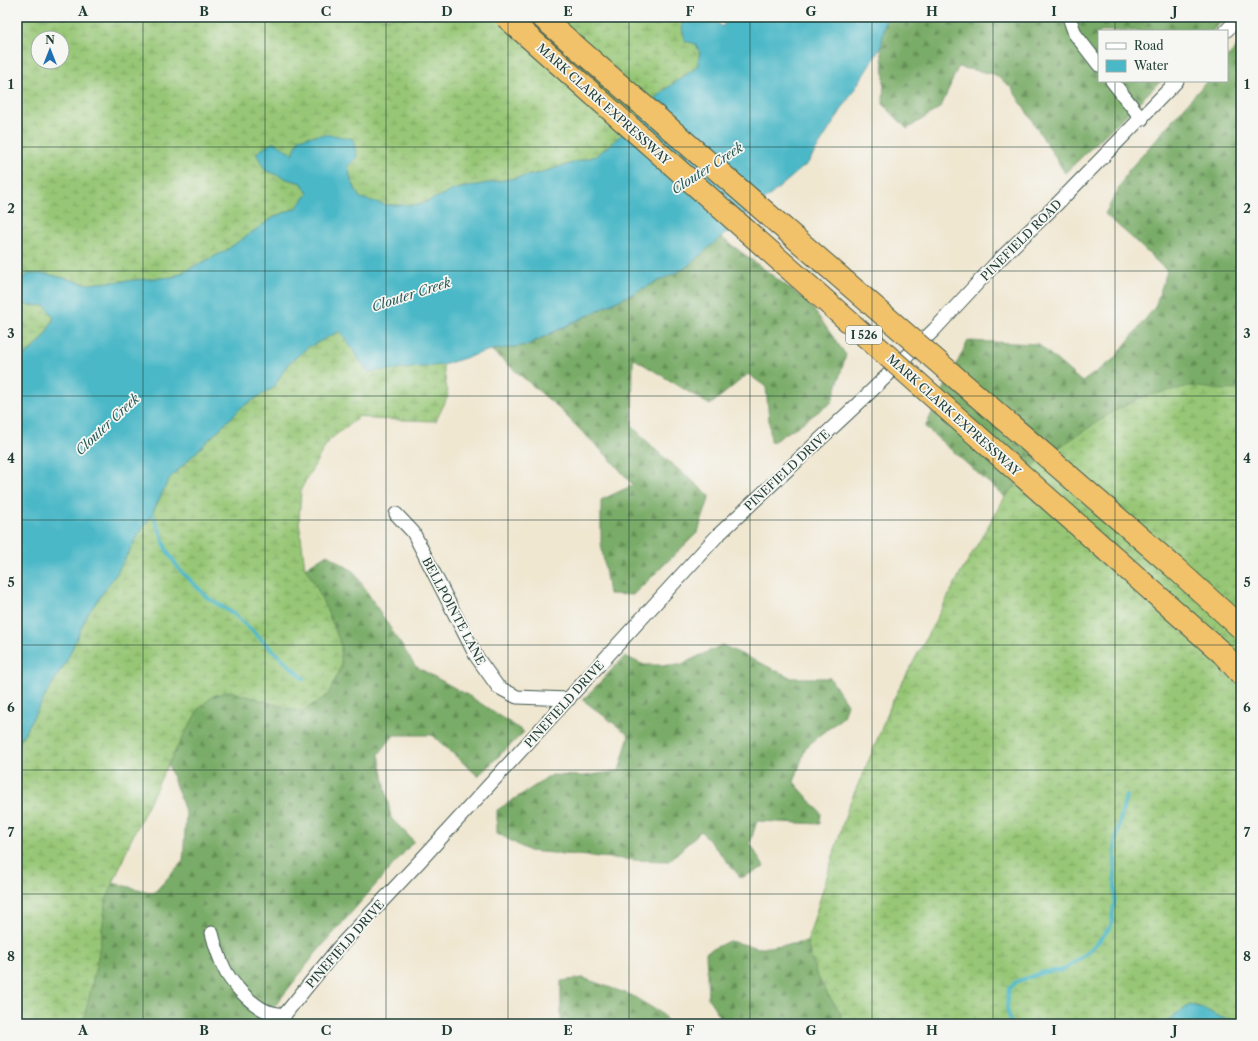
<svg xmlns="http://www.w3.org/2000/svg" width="1258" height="1041" viewBox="0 0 1258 1041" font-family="'Libre Caslon Text',serif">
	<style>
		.forest { fill: url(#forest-firs); stroke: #4c744e }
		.wetland { fill: url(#wetland-marsh); stroke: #5b8255; fill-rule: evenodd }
		.water { fill: #4bb8c7; stroke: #357a7e }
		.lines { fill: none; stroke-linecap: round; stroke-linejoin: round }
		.stream { stroke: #4bb8c7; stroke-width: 4 }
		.minor-casing { stroke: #3e564c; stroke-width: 15 }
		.motorway-casing { stroke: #3e564c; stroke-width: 24 }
		.minor { stroke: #fff; stroke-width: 13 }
		.motorway { stroke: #f2c26a; stroke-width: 22 }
		.motorway-bridge-casing { stroke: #3e564c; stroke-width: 24; stroke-linecap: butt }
		.motorway-bridge { stroke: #f2c26a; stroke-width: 22 }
		.grid { fill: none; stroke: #1f3d34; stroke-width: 1; stroke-opacity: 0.55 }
		.labels { text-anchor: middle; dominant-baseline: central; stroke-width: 3.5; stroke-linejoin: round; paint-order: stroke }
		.shield { fill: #f6f6f2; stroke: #60746d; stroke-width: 1 }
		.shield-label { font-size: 11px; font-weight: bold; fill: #1f3d34 }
		.street-label { font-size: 12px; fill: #1f3d34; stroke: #f6f6f2 }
		.water-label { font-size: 13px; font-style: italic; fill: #2a5c59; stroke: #f6f6f2 }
		.neatline { fill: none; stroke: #1f3d34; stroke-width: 1.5 }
		.grid-label { font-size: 13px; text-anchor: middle; font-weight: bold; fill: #1f3d34 }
	</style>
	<defs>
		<pattern id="forest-firs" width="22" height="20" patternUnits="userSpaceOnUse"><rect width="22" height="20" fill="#79ac67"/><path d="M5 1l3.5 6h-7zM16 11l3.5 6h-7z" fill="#638d56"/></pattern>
		<pattern id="wetland-marsh" width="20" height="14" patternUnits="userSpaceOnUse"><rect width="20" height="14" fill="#97c776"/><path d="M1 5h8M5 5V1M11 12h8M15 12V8" fill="none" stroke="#7ba362"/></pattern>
	</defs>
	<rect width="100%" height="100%" fill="#f6f6f2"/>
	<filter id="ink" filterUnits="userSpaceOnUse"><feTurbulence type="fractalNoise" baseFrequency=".025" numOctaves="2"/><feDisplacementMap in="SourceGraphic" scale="8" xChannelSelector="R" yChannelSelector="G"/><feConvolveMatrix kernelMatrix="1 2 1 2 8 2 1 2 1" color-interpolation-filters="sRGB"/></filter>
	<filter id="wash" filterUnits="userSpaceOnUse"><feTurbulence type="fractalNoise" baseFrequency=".012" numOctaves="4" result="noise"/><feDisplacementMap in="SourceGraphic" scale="16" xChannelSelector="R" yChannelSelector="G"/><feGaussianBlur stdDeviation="0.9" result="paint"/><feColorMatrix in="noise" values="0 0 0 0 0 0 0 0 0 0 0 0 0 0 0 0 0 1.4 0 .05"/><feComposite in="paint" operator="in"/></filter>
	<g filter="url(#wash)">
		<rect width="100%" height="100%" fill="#f0e7d1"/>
		<g class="forest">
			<path d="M886,17H1227L1213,31H1099V81H1161L1065,173L1011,87L994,74L958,67L941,107L907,129L883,104L884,74L881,47Z"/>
			<path d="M1241,42V389L1142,397L1111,413L1041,460L1005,497L925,427L968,341L1038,344L1082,382L1114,359L1155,307L1167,271L1130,236L1105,214L1128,171L1207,81H1227V58Z"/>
			<path d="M721,237L808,302L846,355L832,402L798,426L771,443L766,387L748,374L710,405L633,358L632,426L660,454L710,496L698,532L633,595L609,594L601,543V500L633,485L611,460L554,404L491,350L528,345L685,268Z"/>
			<path d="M327,554L354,572L415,666L471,697L524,732L478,776L432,735H394L379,754L391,818L414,841L316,953L261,1024H83L98,957L106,901L113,883L154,893L183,861L186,814L168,764L199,708L213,696L230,691L301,712L328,695L341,667V646L334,627L317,588L305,568Z"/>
			<path d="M722,645L792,678H830L847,704L843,717L806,747L794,782L821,813L820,824L757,821L750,843L764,867L741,878L701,831L669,861L635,860L529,851L497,833V810L552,775L584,776L619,771L629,735L583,700L625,656L644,665H680Z"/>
			<path d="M729,941L760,948L807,942L816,973L827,993L840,1012L843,1024H725L708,998L706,952Z"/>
			<path d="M583,978L631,995L661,1013L670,1024H561V981Z"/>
		</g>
		<g class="wetland">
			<path d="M17,17H683L682,27L696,44L700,53L697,67L663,91L619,137L596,156L536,174L456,189L419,205H387L360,199L351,180L348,166L293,154L265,169L287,179L302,183L308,194L296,208L274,217L225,251L173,277L87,284L47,274H28L17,283ZM38,38H62V62H38Z"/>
			<path d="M17,304L47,306L54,318L43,339L18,362L17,361Z"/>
			<path d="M340,331L410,367L443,365L448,396L436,421L372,419L360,416L328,441L301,489L299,521L305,568L317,588L334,627L341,646V667L328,695L301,712L230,691L213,696L199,708L168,764L130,842L106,901L98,957L83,1024H17V746L52,684L66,662L87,615L117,573L137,537L152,514L169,479L242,407L274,387L287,365L307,347Z"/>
			<path d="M1189,386L1224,390L1241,389V1020L1221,1018L1203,1008L1190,1005L1162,1024H843L840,1012L827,993L816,973L807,942L848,807L871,755L892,702L959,576L1005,497L1040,460L1111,413L1142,397Z"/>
		</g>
		<g class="water">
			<path d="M683,17H711L713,19L723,27L725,17H886L881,47L808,163L685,268L527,345L487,351L443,365L368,372L340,331L307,348L287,365L274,387L242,407L169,479L152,514L137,537L117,573L87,615L66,662L52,684L17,746V361L18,362L43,339L54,318L46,306L17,304V283L28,274H47L87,284L173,277L225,251L274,217L296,208L308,194L302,183L287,179L265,170L256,153L274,142L293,154L299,139C322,133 330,134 353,139L357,157L348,166L351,180L360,198L387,205H419L456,189L536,174L596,156L619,137L663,91L697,67L700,53L696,44L685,41L682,27Z"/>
			<path d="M1190,1005L1203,1008L1221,1018L1241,1020V1024H1162Z"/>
		</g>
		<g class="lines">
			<g class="stream">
				<path d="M152,514L161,533L166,549L179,569L208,598L234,614L304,679"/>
				<path d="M1011,1024L1010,1022L1007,1006L1009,988L1016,982L1044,972L1063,970L1086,954L1099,941L1111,926L1115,896V842L1126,796"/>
			</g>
		</g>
	</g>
	<g filter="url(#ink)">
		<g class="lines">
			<g class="minor-casing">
				<g id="minor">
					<path d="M1069,17L1075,34L1099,65"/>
					<path d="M1226,31L1239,17"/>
					<path d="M1112,81L1142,119"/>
					<path d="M396,514L413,532L476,656L498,687L517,697L569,699"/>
					<path d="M212,933C215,945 219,957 224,968C230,982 250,1003 264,1010C270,1013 278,1014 285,1015"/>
					<path d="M277,1024L339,947L419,862L717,536L864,398L934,330L998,261L1058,203L1177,81"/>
				</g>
			</g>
			<g class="motorway-casing">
				<g id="motorway">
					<path d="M542,17L779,224"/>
					<path d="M1222,653L1241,674"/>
				</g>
			</g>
			<use href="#minor" class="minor"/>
			<use href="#motorway" class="motorway"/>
			<g class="motorway-bridge-casing">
				<g id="motorway-bridge">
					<path d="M506,17L1222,653"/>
					<path d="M779,224L1174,567L1241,628"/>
				</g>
			</g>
			<use href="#motorway-bridge" class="motorway-bridge"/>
		</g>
	</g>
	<path class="grid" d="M143,17V1024M265,17V1024M386,17V1024M508,17V1024M629,17V1024M750,17V1024M872,17V1024M993,17V1024M1115,17V31M1115,81V1024M17,147H1241M17,271H1241M17,396H1241M17,520H1241M17,645H1241M17,770H1241M17,894H1241"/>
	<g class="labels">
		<rect class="shield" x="846" y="326" width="36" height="18" rx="3"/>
		<g class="shield-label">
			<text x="864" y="335">I 526</text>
		</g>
		<g class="street-label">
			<text transform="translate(604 104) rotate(42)">MARK CLARK EXPRESSWAY</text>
			<text transform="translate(1021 240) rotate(-45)">PINEFIELD ROAD</text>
			<text transform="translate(954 415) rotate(42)">MARK CLARK EXPRESSWAY</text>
			<text transform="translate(787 470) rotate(-43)">PINEFIELD DRIVE</text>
			<text transform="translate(454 611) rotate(62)">BELLPOINTE LANE</text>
			<text transform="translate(564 704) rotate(-48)">PINEFIELD DRIVE</text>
			<text transform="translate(345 944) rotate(-49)">PINEFIELD DRIVE</text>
		</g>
		<g class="water-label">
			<text transform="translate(707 168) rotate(-33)">Clouter Creek</text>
			<text transform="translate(411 294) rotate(-18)">Clouter Creek</text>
			<text transform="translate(107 424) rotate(-43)">Clouter Creek</text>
		</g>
	</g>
	<rect width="1258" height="1041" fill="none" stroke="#f6f6f2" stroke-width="44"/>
	<rect x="1098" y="30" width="130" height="52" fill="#f6f6f2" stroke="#a0aca6"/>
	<rect x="1106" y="43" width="20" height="6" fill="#ffffff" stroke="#a0aca6"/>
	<text x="1134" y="50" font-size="12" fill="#1f3d34">Road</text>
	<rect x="1106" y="60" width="20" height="12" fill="#4bb8c7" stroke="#a0aca6"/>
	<text x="1134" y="70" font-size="12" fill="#1f3d34">Water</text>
	<g transform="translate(50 50)"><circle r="19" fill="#f6f6f2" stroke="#a0aca6"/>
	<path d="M0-3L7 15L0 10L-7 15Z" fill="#1f6fb2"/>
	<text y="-6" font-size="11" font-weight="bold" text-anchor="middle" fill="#1f3d34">N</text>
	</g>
	<rect x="22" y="22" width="1214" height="997" class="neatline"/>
	<g class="grid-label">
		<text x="83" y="16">A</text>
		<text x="204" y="16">B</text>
		<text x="326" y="16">C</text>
		<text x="447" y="16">D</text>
		<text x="568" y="16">E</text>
		<text x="690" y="16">F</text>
		<text x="811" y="16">G</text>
		<text x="932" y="16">H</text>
		<text x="1054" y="16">I</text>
		<text x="1175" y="16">J</text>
		<text x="11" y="89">1</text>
		<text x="1247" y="89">1</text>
		<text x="11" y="213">2</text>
		<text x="1247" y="213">2</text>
		<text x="11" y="338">3</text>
		<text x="1247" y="338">3</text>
		<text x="11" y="463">4</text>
		<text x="1247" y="463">4</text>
		<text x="11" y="587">5</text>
		<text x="1247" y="587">5</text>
		<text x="11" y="712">6</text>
		<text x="1247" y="712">6</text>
		<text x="11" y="837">7</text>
		<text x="1247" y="837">7</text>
		<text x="11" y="961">8</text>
		<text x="1247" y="961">8</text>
		<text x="83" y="1035">A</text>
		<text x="204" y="1035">B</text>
		<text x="326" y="1035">C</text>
		<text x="447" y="1035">D</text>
		<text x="568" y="1035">E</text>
		<text x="690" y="1035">F</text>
		<text x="811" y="1035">G</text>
		<text x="932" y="1035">H</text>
		<text x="1054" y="1035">I</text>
		<text x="1175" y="1035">J</text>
	</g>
</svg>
